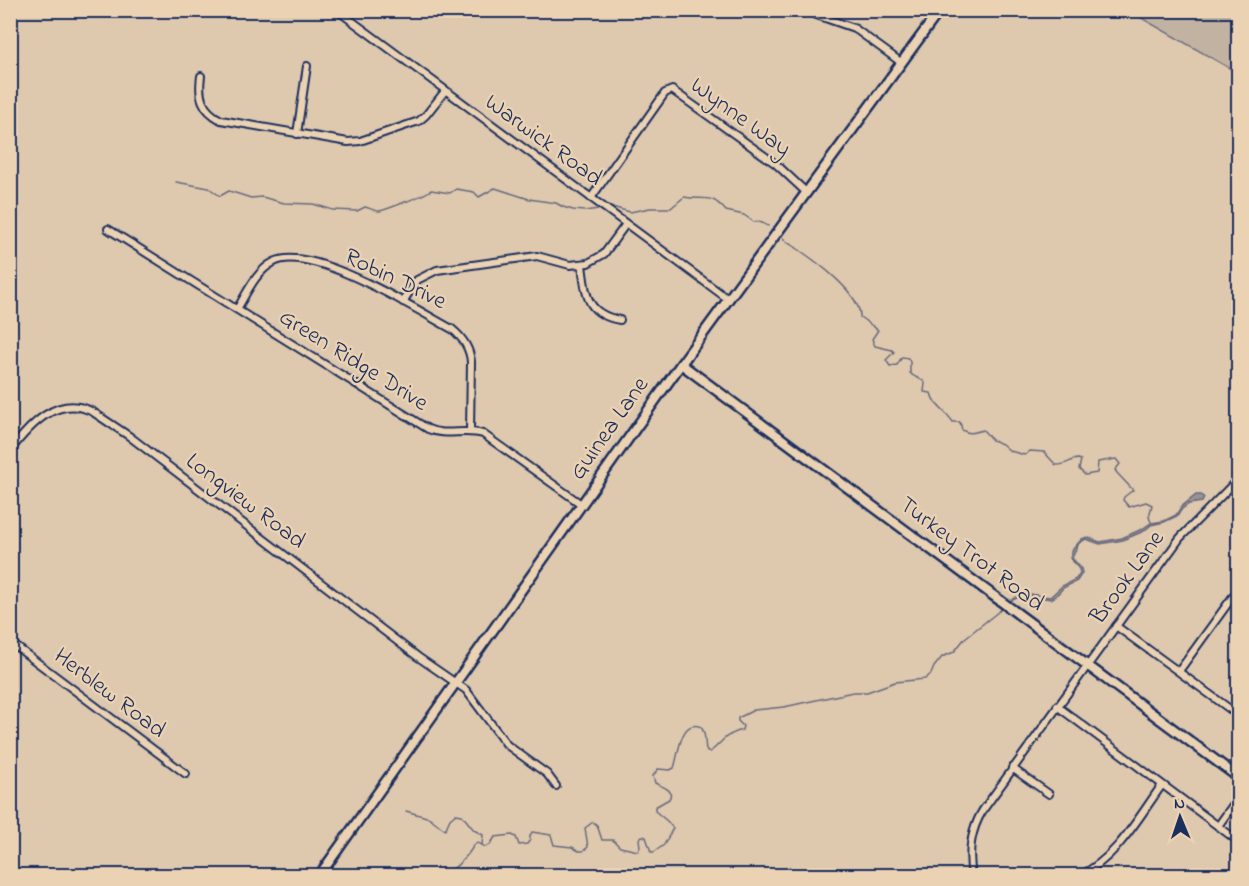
<svg xmlns="http://www.w3.org/2000/svg" width="1249" height="886" viewBox="0 0 1249 886" font-family="'Indie Flower',sans-serif">
	<style>
		.green { fill: #c2b2a2; stroke: #6e7080; stroke-width: 1.5 }
		.water { fill: #999192; stroke: #676a7d; stroke-width: 1.5 }
		.lines { fill: none; stroke-linecap: round; stroke-linejoin: round }
		.stream { stroke: #676a7d; stroke-width: 1.5 }
		.street-casing { stroke: #1b2f5e; stroke-width: 10 }
		.secondary-casing { stroke: #1b2f5e; stroke-width: 13 }
		.street { stroke: #ebd2b3; stroke-width: 6 }
		.secondary { stroke: #ebd2b3; stroke-width: 8 }
		.labels { text-anchor: middle; dominant-baseline: central; stroke-width: 4.5; stroke-linejoin: round; paint-order: stroke }
		.street-label { font-size: 24px; fill: #1b2f5e; stroke: #ebd2b3 }
	</style>
	<rect width="100%" height="100%" fill="#dec8ae"/>
	<filter id="ink" filterUnits="userSpaceOnUse"><feTurbulence type="fractalNoise" baseFrequency=".0167" numOctaves="2"/><feDisplacementMap in="SourceGraphic" scale="12" xChannelSelector="R" yChannelSelector="G"/><feConvolveMatrix kernelMatrix="1 2 1 2 8 2 1 2 1" color-interpolation-filters="sRGB"/></filter>
	<g filter="url(#ink)">
		<path class="green" d="M1129,11H1238V73Z"/>
		<path class="water" d="M1196,495H1201L1204,498L1202,502L1189,504L1182,509L1177,516L1164,522L1151,525L1144,531L1123,540L1100,544L1086,539L1079,543L1072,558L1081,568L1082,573L1077,581L1063,588L1056,596L1051,599L1024,595L1010,601L1023,593L1050,597L1062,586L1076,579L1080,573L1079,569L1070,558L1073,549L1082,539L1087,537L1100,542L1122,538L1142,529L1151,523L1164,521L1176,515L1181,507Z"/>
		<g class="lines">
			<g class="stream">
				<path d="M176,182L209,188L220,196L229,191L251,198L262,197L284,203L313,204L333,210L357,211L365,207C369,208 375,211 379,211C383,211 427,194 431,190L450,193L456,189L474,192L479,197L495,188L529,199L556,203L563,207L573,210L585,211L598,209L606,212"/>
				<path d="M612,207L630,212L650,208H671L684,197C705,201 710,192 726,211L744,215L754,222H760L768,226"/>
				<path d="M783,238C788,245 792,244 798,249C817,262 861,294 860,317L878,330L872,339L875,346L892,350L894,352L886,360L890,366L897,365L902,357L908,358L910,362V373C915,379 922,378 925,383L924,392L931,393C934,406 946,411 953,422H960L962,430C970,435 975,432 983,430L992,440L1002,444L1010,451L1025,455L1030,451L1044,452L1056,465C1067,466 1074,456 1081,460L1079,469L1085,475L1097,473L1098,462L1116,459L1120,464L1115,470L1117,473L1133,490L1124,497L1123,500L1129,507L1146,502L1152,505L1149,517L1151,522"/>
				<path d="M406,811L430,818L445,830L450,819L456,814L462,815L474,830L483,835L482,845L485,847L490,845L495,837L512,835L516,837L519,845L527,844L530,840V836L532,832L551,835L554,845L572,847L579,851H583L588,847L585,828L593,822L597,825L602,840H613L620,847L638,851L640,847L639,839L642,836L646,837L651,852H654L664,845L673,828L667,821L655,811V807L669,799C675,789 662,787 655,783L653,776L658,769L670,770L674,768C679,754 680,718 701,727C708,737 703,743 707,752H710C725,740 721,737 742,730L743,726L738,721V718L754,710L784,707L853,692H867L895,682L925,679L931,674L934,667L942,657L954,652L965,638L1003,608"/>
				<path d="M438,876C443,871 447,872 452,869C458,866 471,852 473,846L477,843L482,845"/>
			</g>
			<g class="street-casing">
				<g id="street">
					<path d="M337,10L728,299"/>
					<path d="M802,10L854,28L902,63"/>
					<path d="M201,76C198,97 202,110 221,120L348,142L360,141L419,121L426,115L445,91"/>
					<path d="M297,134L307,66"/>
					<path d="M591,198L665,93L672,90L776,164L807,193"/>
					<path d="M108,229L428,429C446,437 464,428 483,434L581,504"/>
					<path d="M582,265C586,295 586,314 620,320"/>
					<path d="M403,302L417,280L437,270L537,256L570,265L588,263L604,254L626,224"/>
					<path d="M237,309C247,293 256,271 274,262C311,243 417,310 452,329C463,338 470,348 471,362L470,431"/>
					<path d="M10,451C29,426 58,393 93,412L129,436L418,657L466,690L507,745L547,774L556,786"/>
					<path d="M1116,626L1238,715"/>
					<path d="M10,642L186,774"/>
					<path d="M1179,671L1234,595"/>
					<path d="M1057,706L1238,841"/>
					<path d="M1012,768L1049,794"/>
					<path d="M1218,826L1238,798"/>
					<path d="M972,876C968,852 970,831 983,810L1180,538L1238,479"/>
					<path d="M1079,876C1117,858 1138,818 1162,785"/>
				</g>
			</g>
			<g class="secondary-casing">
				<g id="secondary">
					<path d="M681,364L1238,777"/>
					<path d="M319,876L681,364L940,10"/>
				</g>
			</g>
			<use href="#street" class="street"/>
			<use href="#secondary" class="secondary"/>
		</g>
	</g>
	<g class="labels">
		<g class="street-label">
			<text transform="translate(740 118) rotate(36)">Wynne Way</text>
			<text transform="translate(543 141) rotate(36)">Warwick Road</text>
			<text transform="translate(395 280) rotate(26)">Robin Drive</text>
			<text transform="translate(353 361) rotate(32)">Green Ridge Drive</text>
			<text transform="translate(610 429) rotate(-55)">Guinea Lane</text>
			<text transform="translate(245 502) rotate(37)">Longview Road</text>
			<text transform="translate(971 555) rotate(37)">Turkey Trot Road</text>
			<text transform="translate(1128 578) rotate(-54)">Brook Lane</text>
			<text transform="translate(109 694) rotate(37)">Herblew Road</text>
		</g>
	</g>
	<rect width="1249" height="886" fill="none" stroke="#ebd2b3" stroke-width="36"/>
	<rect x="18" y="18" width="1213" height="850" fill="none" stroke="#1b2f5e" stroke-width="2" filter="url(#ink)"/>
	<g transform="translate(1180 817) rotate(358)" stroke="#ebd2b3" stroke-width="4.5" paint-order="stroke">
	<path d="M0-4.5L10 22L0 15L-10 22Z" fill="#1b2f5e"/>
	<text y="-9" font-size="16" font-weight="bold" text-anchor="middle" fill="#1b2f5e">N</text>
	</g>
</svg>
